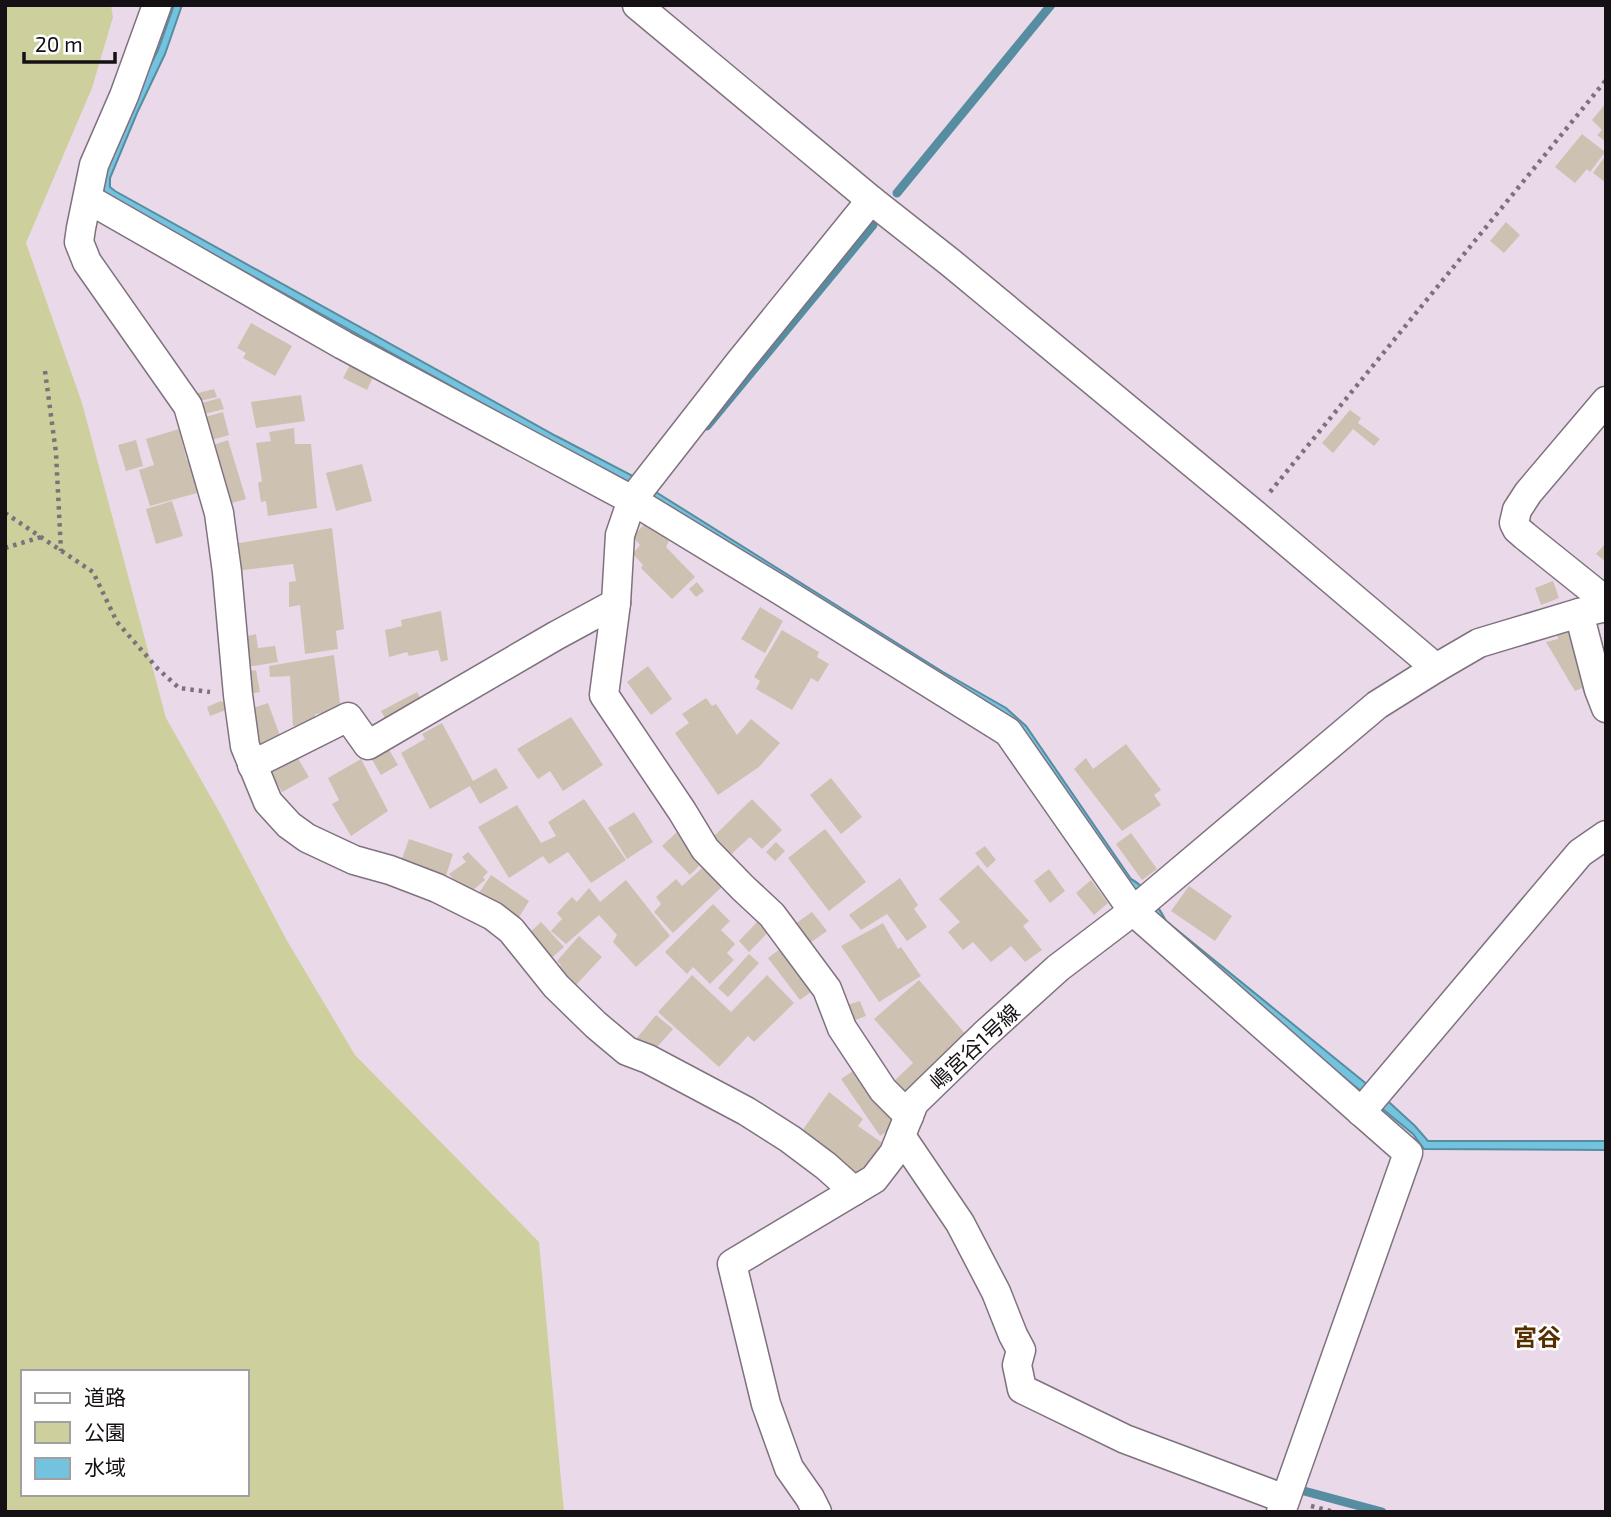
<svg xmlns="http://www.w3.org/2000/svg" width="1611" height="1517" viewBox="0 0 1611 1517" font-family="'Exo 2','Noto Sans JP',sans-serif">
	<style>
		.green { fill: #cdd09c; fill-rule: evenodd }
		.water { fill: #73c3de; stroke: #578da1; stroke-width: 2 }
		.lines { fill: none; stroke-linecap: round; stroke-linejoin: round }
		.stream { stroke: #578da1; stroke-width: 9 }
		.building { fill: #cdc1b1 }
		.minor-casing { stroke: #7f727f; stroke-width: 31 }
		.path { stroke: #7d727c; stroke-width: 4.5; stroke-dasharray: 3.5 5; stroke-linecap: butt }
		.minor { stroke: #fff; stroke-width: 28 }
		.labels { text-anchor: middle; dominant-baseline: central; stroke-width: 5; stroke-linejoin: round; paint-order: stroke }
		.street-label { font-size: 21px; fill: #151014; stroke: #fff }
		.quarter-label { font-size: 24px; font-weight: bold; fill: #562f00; stroke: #fff }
	</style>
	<rect width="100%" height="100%" fill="#eadae9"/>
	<path class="green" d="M5,5H111L113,17L92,88L26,243L82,403L166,718L221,815L286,939L355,1055L539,1242L564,1512H5ZM23,1372H247V1494H23Z"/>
	<path class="water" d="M174,5H182L165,54L137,113L110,178V187L115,191L556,436L631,475L651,489L943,672L1006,708L1026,726L1131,879C1146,887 1158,906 1166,921L1390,1103L1415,1126L1428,1141H1606V1150L1424,1149L1413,1134L1158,925L1021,732L539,435L108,196L104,191L101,182L134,97L158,50Z"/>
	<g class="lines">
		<g class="stream">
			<path d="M897,193L1051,5"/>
			<path d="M707,426L873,225"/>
			<path d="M1304,1491L1382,1512"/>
		</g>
	</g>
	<g class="building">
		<path d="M1606,103V142L1597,135L1602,130L1592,120Z"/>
		<path d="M1582,134L1605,152L1590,172L1587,169L1575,183L1555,167Z"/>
		<path d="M1606,155V181L1605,182L1593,173Z"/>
		<path d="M1506,222L1520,235L1504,253L1490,241Z"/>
		<path d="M251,323L292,346L275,376L243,358L246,353L237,348Z"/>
		<path d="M352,361L375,373L367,390L343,378Z"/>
		<path d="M214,389L217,397L200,401L198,393Z"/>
		<path d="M301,395L305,421L256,428L251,402Z"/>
		<path d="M220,398L224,409L201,415L198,404Z"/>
		<path d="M1350,410L1361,418L1358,423L1380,439L1374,446L1353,429L1333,453L1322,443Z"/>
		<path d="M223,412L229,435L205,442L198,419Z"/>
		<path d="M294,428L295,444H311L317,508L268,516L266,501L261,502L258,483L262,481L256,443L271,441L269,432Z"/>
		<path d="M179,429L187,461L196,458L200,478L194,481L197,493L150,506L139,470L154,465L146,439Z"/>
		<path d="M136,440L143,466L126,471L118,445Z"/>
		<path d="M228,440L246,499L225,505L208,447Z"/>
		<path d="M362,464L372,501L336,511L326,473Z"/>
		<path d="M172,501L183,536L156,544L146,509Z"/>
		<path d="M647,521L669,541L666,547L695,577L672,599L641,568L643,565L633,554L640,545L633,537Z"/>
		<path d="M332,528L344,629L336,631L338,649L305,654L300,605L289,607V582L296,581L293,564L235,571L233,544Z"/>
		<path d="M1606,543V562L1596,554Z"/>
		<path d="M1553,581L1559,598L1541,605L1535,588Z"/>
		<path d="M697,582L704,591L696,597L689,589Z"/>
		<path d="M760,607L783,621L765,653L741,639Z"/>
		<path d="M441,611L448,660L441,662L438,650L409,656L407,652L389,657L385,630L402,626L401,620Z"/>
		<path d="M1575,628L1594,694L1585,697L1582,688L1575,691L1546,642L1558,639L1557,631Z"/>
		<path d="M782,630L819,652L817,657L829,664L818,682L811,678L792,710L756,689L760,681L754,677Z"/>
		<path d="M256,634L258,648L275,646L278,662L241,668L239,638Z"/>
		<path d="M334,655L341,711L315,714V723L293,726L290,676L270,677L269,666Z"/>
		<path d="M648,666L672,699L651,715L627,682Z"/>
		<path d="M256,670L260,692L243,695L239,673Z"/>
		<path d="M417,692L424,705L388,724L381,711Z"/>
		<path d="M706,698L712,706L716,704L737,735L751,719L780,743L759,767L718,795L675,733L689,723L682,714Z"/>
		<path d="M221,701L225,703L226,710L210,716L207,707Z"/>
		<path d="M268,703L282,741L261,748L247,710Z"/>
		<path d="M571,717L603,765L563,791L550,771L538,779L517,749Z"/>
		<path d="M442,723L473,781L496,768L508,788L480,804L470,786L430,809L401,753L425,739L422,734Z"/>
		<path d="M385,743L398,765L381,775L368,753Z"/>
		<path d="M1126,744L1161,790L1154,795L1161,805L1122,831L1074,769L1086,758L1093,769Z"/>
		<path d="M296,755L309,777L282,792L270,771Z"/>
		<path d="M361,759L388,811L351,836L332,804L339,800L328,778Z"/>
		<path d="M831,778L862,817L841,834L810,795Z"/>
		<path d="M584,799L626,860L591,883L568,852L549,864L543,856L509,878L478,827L517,805L541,843L556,836L548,822Z"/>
		<path d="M752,799L782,830L762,849L750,837L728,857L711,839Z"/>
		<path d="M634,812L653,842L627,859L608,828Z"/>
		<path d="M825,829L866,882L829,911L788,858Z"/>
		<path d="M678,831L706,859L690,875L662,846Z"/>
		<path d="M1131,833L1157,869L1142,880L1116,844Z"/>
		<path d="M409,839L453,854L444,882L399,867Z"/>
		<path d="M776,842L785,851L775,861L766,852Z"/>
		<path d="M985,846L996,860L987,868L975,853Z"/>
		<path d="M468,852L488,872L483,877L485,880L467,895L449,874L466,862L462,857Z"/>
		<path d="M709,862L727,882L673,933L654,912L661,904L656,897L676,879L682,886Z"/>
		<path d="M978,865L1029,921L1023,926L1042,950L1025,962L1011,946L991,962L973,942L963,950L948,932L960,922L939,899Z"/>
		<path d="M1049,869L1065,891L1050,903L1034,881Z"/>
		<path d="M491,875L529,901L516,922L477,896Z"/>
		<path d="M900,878L918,905L914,909L927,927L907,941L887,914L861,930L849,915Z"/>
		<path d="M626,880L670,936L636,967L613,942L617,935L599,915L566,944L551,931L562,919L557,913L572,897L577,902L589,888L600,902Z"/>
		<path d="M1091,880L1108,903L1094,915L1076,893Z"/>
		<path d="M1189,886L1232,916L1215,941L1171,911Z"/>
		<path d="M713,904L730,921L721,930L735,944L727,953L734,960L710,984L693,967L687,974L665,952Z"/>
		<path d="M812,912L827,931L807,945L792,926Z"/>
		<path d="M762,917L773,927L749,952L739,941Z"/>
		<path d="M541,922L564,947L548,961L525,937Z"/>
		<path d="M883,923L898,949L901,947L921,976L879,1002L841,946Z"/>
		<path d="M579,936L602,957L574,987L555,971L561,965L557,961Z"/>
		<path d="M784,946L816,988L800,1000L768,958Z"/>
		<path d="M749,954L759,963L728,997L718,988Z"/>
		<path d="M692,975L731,1012L767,975L794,1003L754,1042L748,1036L719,1067L658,1012Z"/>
		<path d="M919,980L967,1036L903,1097L891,1084L913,1063L874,1019Z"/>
		<path d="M860,1001L866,1016L850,1022L844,1006Z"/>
		<path d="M656,1015L673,1029L652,1053L636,1039Z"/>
		<path d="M859,1067L897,1125L880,1136L841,1079Z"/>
		<path d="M829,1092L863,1119L858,1126L884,1144L856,1178L800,1134Z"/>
	</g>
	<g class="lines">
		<g class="minor-casing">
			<g id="minor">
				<path d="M157,5L124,96L94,165L81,228L79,242L87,262L188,406L219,513L227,572L238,695L245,746L268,802L289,825L307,838L354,860L390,870L437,888L493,916L511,930L556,986L596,1025L627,1051L648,1059L746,1111L790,1139L826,1166L854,1191"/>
				<path d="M637,5L871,200L951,263L1253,513L1436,668L1479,643L1579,613L1606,607"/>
				<path d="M88,199L343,345L632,500L780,590L1008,732L1133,911L1408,1153L1281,1512"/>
				<path d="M871,200L739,363L632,500L620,535L616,603L604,695L682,811L705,849L743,888L772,915L827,989L842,1028L883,1090L909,1116"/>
				<path d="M1606,401L1528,493L1517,510L1514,523L1517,529L1525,536L1606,601"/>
				<path d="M1579,613L1599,690L1606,708"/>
				<path d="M252,765L348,717L368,745L557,635L616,603"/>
				<path d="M1361,1112L1580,853L1606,835"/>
				<path d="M901,1136L960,1223L996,1292L1013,1335L1021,1350L1017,1365L1022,1389L1125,1439L1285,1499"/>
				<path d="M817,1512L810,1498L789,1468L766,1404L732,1264L874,1179L894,1153L914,1103L984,1035L1058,968L1133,911L1377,705L1436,668"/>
			</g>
		</g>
		<g class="path">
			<path d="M45,371L56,453L61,551"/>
			<path d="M1270,492L1606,80"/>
			<path d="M5,513L93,572L117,622L158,669L179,688L210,692"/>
			<path d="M5,548L41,537"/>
			<path d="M1311,1506L1334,1512"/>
		</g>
		<use href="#minor" class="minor"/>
	</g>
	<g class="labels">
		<g class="street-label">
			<text transform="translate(974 1046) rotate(-43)">嶋宮谷1号線</text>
		</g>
		<g class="quarter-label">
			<text x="1537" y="1336">宮谷</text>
		</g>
	</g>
	<rect width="1611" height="1517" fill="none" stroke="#151014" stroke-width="14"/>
	<rect x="21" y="1370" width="228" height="126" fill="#ffffff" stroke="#a19fa1" stroke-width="2"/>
	<rect x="35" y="1393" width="35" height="10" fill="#ffffff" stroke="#a19fa1" stroke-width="2"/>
	<text x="84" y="1405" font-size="21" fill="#151014">道路</text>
	<rect x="35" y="1422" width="35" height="21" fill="#cdd09c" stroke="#a19fa1" stroke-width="2"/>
	<text x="84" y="1440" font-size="21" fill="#151014">公園</text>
	<rect x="35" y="1458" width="35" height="21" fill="#73c3de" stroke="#a19fa1" stroke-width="2"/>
	<text x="84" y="1475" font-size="21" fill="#151014">水域</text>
	<path d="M24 52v10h91v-10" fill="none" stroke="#151014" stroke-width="3.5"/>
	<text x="35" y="52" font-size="21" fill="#151014" stroke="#ffffff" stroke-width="5" paint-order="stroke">20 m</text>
</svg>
